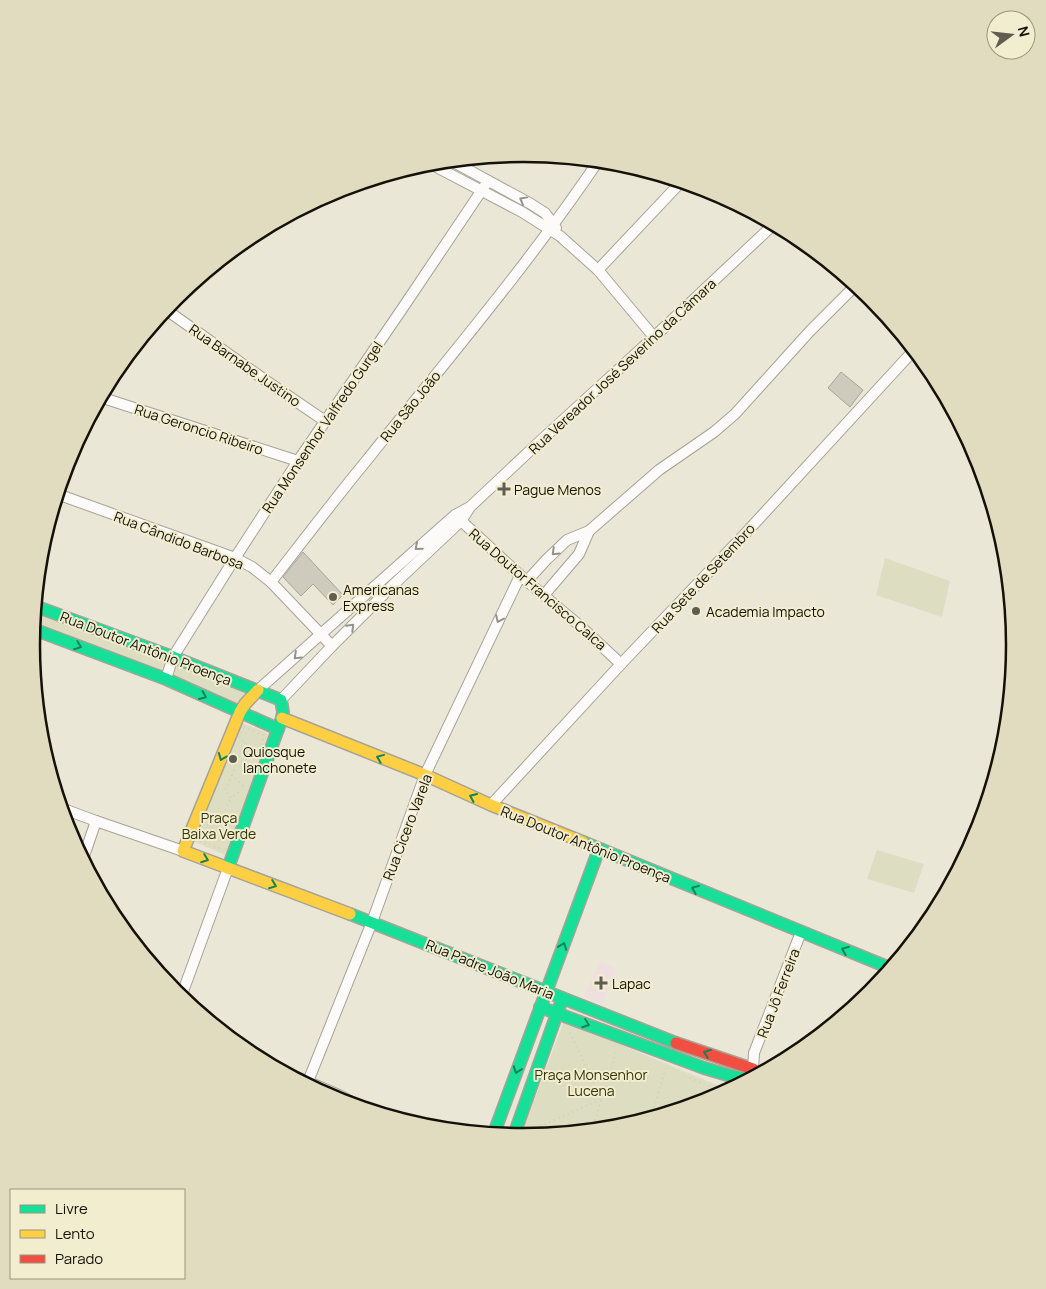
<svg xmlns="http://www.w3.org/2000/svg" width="1046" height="1289" viewBox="0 0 1046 1289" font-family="Manrope,sans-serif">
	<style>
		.medical { fill: #efe0df }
		.green { fill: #dddec1 }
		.building { fill: #cecbbe; stroke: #a7a498 }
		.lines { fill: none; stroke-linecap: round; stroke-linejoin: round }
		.street-casing { stroke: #a6a397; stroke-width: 12 }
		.fast-casing { stroke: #a6a397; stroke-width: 14 }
		.slow-casing { stroke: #a6a397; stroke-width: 14 }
		.jam-casing { stroke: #a6a397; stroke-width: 14 }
		.path { stroke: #cfcec9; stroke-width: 2; stroke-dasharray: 1 4; stroke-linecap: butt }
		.street { stroke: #fcfbf9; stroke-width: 10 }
		.fast { stroke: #16e098; stroke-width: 11 }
		.slow { stroke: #ffcf43; stroke-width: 11 }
		.jam { stroke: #f24e42; stroke-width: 11 }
		.oneway { stroke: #94928d }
		.oneway2 { stroke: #158357 }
		.poi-dot { fill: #5f5d50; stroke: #f3edcf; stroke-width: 2 }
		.labels { text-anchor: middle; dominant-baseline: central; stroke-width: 4; stroke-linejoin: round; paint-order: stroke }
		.street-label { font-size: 14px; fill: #141208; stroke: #f3edcf }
		.poi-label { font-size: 14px; fill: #141208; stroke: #f3edcf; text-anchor: start }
		.park-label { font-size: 14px; fill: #323408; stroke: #f3edcf }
		.rim { fill: none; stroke: #141208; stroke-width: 2.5 }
	</style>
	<rect width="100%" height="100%" fill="#ebe7d7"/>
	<path class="medical" d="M600,961L617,969L602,1004L584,996Z"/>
	<g class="green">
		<path d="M885,558L950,581L942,617L876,595Z"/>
		<path d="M35,611L249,691L239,704L33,625Z"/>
		<path d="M241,722L269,734L225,855L195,842Z"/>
		<path d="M877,850L924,864L914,893L867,879Z"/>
		<path d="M564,1021L724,1088L723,1093L711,1099L619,1127L528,1136L524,1127Z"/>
	</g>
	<g class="building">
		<path d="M841,372L863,390L850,407L828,388Z"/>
		<path d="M303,552L343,595L333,605L313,584L301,596L283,577Z"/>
	</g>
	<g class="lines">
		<g class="street-casing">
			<g id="street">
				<path d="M450,160L531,204L545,213L556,228"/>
				<path d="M427,162L522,212L560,236L598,270L654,337"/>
				<path d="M215,265L216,266"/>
				<path d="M598,270L682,181"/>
				<path d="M165,309L265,380L325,421"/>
				<path d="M100,397L298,461"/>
				<path d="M57,494L235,558L252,567L271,582L332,646"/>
				<path d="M457,517L523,578L579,625L621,664"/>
				<path d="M527,581L547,559L567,540L589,531L659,470L714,432L735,414L810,331L856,285"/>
				<path d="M271,582C303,541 334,500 367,460C446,361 528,265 599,160"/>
				<path d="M544,595L579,554L589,531"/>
				<path d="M166,679L173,657L235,558L298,461L402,309L488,181"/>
				<path d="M258,690L455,515L468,508"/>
				<path d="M281,700L332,646L392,586L461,521L470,507L537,444L654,337L774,224"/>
				<path d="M491,805L621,664L744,535L914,350"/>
				<path d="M61,808L96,821L183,851"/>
				<path d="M83,859L96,821"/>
				<path d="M181,997L228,868"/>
				<path d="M276,1068L339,1095L350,1101L353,1104"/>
				<path d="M751,1074L753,1069L754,1053L801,932"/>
				<path d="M307,1084L372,922L425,775L520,576"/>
			</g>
		</g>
		<g class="fast-casing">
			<g id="fast">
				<path d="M35,606L173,657L281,700L283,712L282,718L228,868"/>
				<path d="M33,629L166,679L278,729"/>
				<path d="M583,842L890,968"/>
				<path d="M350,914L676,1043"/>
				<path d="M540,1007L704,1068L731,1076L749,1079"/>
				<path d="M494,1133L599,849"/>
				<path d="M514,1135L560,1005"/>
			</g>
		</g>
		<g class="slow-casing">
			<g id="slow">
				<path d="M258,690L245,704L240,712L183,851L350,914"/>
				<path d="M282,718L425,775L491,805L583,842"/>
			</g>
		</g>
		<g class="jam-casing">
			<path id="jam" d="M676,1043L753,1069L759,1073"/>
		</g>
		<g class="path">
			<path d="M244,727L264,736L260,749L249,746L239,738Z"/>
			<path d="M232,775L225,790L231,798L241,790"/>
			<path d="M243,786L232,775L244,742"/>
			<path d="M207,825L217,828L231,798"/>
			<path d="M217,828L228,834"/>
			<path d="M200,841L222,849"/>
			<path d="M690,1078L718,1090"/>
			<path d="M716,1096L718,1090"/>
			<path d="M653,1116L718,1090"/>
			<path d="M651,1117L666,1068"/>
			<path d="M531,1130L602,1099L569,1031"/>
			<path d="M592,1130L617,1049"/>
		</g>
		<use href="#street" class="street"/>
		<use href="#fast" class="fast"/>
		<use href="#slow" class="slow"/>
		<use href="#jam" class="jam"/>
	</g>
	<defs><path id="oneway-chevron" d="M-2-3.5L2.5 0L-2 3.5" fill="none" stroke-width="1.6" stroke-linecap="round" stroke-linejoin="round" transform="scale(1.25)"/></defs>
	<g class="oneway">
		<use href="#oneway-chevron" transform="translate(523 200) rotate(-151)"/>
		<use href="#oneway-chevron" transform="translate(418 547) rotate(139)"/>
		<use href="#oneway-chevron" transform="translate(555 552) rotate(136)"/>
		<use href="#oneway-chevron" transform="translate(499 619) rotate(115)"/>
		<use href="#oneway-chevron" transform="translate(351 627) rotate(-45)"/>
		<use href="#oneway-chevron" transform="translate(297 656) rotate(137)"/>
	</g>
	<g class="oneway2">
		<use href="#oneway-chevron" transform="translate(78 646) rotate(21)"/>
		<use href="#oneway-chevron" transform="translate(203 696) rotate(24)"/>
		<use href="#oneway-chevron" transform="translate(222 757) rotate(112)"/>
		<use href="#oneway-chevron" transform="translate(380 758) rotate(-158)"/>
		<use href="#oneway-chevron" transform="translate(473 797) rotate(-156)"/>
		<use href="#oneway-chevron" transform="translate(205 859) rotate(20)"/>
		<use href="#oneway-chevron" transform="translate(273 885) rotate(21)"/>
		<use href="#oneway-chevron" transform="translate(695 889) rotate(-158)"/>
		<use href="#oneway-chevron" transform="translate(563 946) rotate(-70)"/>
		<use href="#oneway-chevron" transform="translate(845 950) rotate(-158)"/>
		<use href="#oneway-chevron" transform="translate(586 1024) rotate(20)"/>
		<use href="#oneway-chevron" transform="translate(707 1053) rotate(-160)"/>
		<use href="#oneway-chevron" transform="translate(517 1070) rotate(110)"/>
	</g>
	<g class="poi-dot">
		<path d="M501.5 481.5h5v5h5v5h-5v5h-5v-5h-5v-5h5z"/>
		<circle cx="333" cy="597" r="5"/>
		<circle cx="696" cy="611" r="5"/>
		<circle cx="233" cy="759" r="5"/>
		<path d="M598.5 975.5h5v5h5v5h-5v5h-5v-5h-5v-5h5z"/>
	</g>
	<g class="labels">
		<g class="street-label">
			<text transform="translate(245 365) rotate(35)">Rua Barnabe Justino</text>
			<text transform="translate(622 366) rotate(-43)">Rua Vereador José Severino da Câmara</text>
			<text transform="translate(410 406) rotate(-51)">Rua São João</text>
			<text transform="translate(322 427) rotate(-56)">Rua Monsenhor Valfredo Gurgel</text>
			<text transform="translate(199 429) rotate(18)">Rua Geroncio Ribeiro</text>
			<text transform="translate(179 540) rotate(21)">Rua Cândido Barbosa</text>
			<text transform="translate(703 578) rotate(-47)">Rua Sete de Setembro</text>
			<text transform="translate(538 589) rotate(41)">Rua Doutor Francisco Calca</text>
			<text transform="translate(146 648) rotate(21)">Rua Doutor Antônio Proença</text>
			<text transform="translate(407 827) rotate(-69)">Rua Cicero Varela</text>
			<text transform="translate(586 844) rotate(22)">Rua Doutor Antônio Proença</text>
			<text transform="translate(490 969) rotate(22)">Rua Padre João Maria</text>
			<text transform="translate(778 993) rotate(-69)">Rua Jô Ferreira</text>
		</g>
		<g class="poi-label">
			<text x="514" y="489">Pague Menos</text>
			<text x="343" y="589">Americanas<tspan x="343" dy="16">Express</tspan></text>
			<text x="706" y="611">Academia Impacto</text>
			<text x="243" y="751">Quiosque<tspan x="243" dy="16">lanchonete</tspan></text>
			<text x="612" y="983">Lapac</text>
		</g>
		<g class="park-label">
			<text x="219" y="817">Praça<tspan x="219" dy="16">Baixa Verde</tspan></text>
			<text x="591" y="1074">Praça Monsenhor<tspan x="591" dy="16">Lucena</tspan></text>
		</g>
	</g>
	<path d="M0 0H1046V1289H0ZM40 645a483 483 0 1 1 966 0a483 483 0 1 1-966 0Z" fill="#e1dbbf" fill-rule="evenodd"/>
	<path class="rim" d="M40 645a483 483 0 1 1 966 0a483 483 0 1 1-966 0Z"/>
	<rect x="10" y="1189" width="175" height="90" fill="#f3edcf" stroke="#9a957f"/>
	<rect x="20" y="1205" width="25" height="8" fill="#16e098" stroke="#9a957f"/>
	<text x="55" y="1214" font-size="15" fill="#141208">Livre</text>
	<rect x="20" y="1230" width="25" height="8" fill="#ffcf43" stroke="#9a957f"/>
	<text x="55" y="1239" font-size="15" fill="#141208">Lento</text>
	<rect x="20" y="1255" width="25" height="8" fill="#f24e42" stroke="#9a957f"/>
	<text x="55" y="1264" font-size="15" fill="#141208">Parado</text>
	<g transform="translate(1011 35) rotate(75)"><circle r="24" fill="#f3edcf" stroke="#9a957f"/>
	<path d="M0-4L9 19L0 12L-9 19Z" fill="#5f5d50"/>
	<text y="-8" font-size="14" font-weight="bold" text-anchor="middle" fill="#141208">N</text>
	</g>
</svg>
